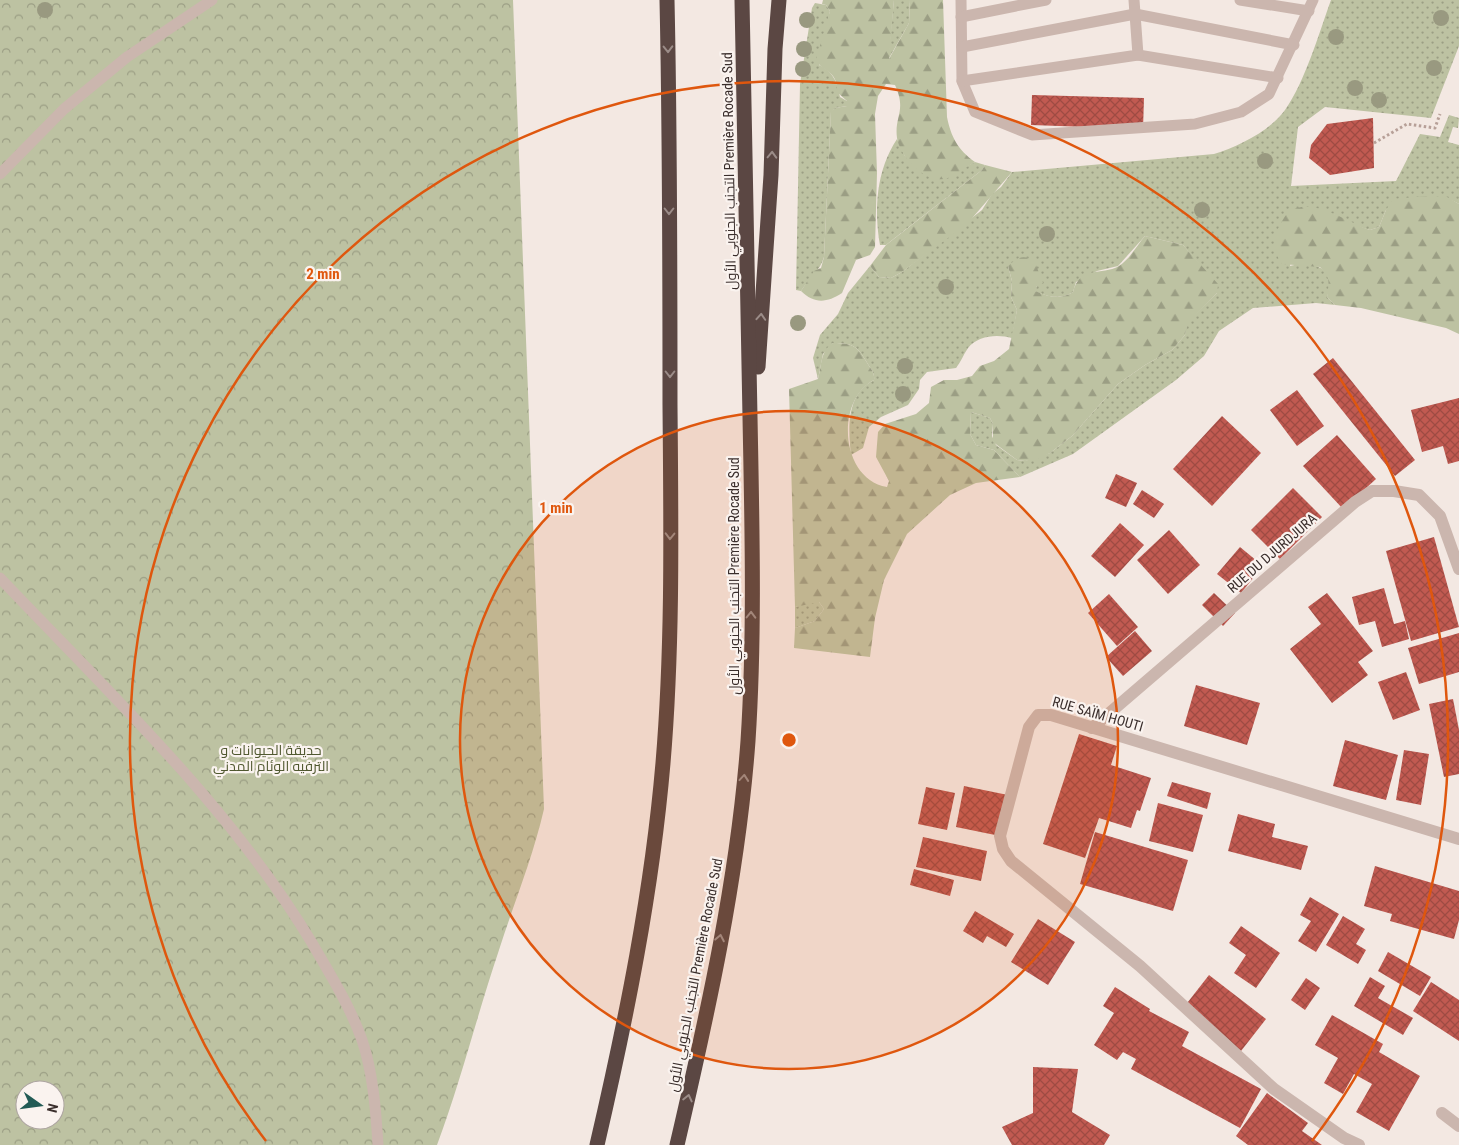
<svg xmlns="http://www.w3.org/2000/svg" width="1459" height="1145" viewBox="0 0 1459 1145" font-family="'Roboto Condensed',Cairo,sans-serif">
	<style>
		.grass { fill: url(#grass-dots) }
		.forest { fill: url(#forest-firs) }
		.park { fill: url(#park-crowns); fill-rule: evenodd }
		.building { fill: url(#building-cross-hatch) }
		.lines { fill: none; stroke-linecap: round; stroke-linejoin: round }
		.path { stroke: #b7a098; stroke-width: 3; stroke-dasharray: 2.5 2.5; stroke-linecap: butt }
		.lane { stroke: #cbb6ae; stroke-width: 11 }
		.street { stroke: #cbb6ae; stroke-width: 12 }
		.highway { stroke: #5b4743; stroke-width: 15 }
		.tree { fill: #999980 }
		.oneway { stroke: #9b8c88 }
		.ring { fill: none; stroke: #df570e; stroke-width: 2.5 }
		.labels { text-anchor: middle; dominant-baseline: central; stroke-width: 4.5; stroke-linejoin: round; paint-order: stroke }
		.street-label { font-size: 14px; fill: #3a2e2c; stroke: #faf3ef }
		.park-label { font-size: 14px; fill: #505830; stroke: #faf3ef }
		.centre { fill: #df570e; stroke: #faf3ef; stroke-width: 2.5 }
		.ring-label { font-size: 15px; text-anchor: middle; font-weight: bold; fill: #df570e; stroke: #faf3ef; stroke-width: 4.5; stroke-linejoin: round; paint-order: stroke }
	</style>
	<defs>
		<pattern id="grass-dots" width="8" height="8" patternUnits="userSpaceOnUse" patternTransform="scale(1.25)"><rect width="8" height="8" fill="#bdc2a2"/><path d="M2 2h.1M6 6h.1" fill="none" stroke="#9b9e84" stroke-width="1.8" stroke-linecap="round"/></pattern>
		<pattern id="forest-firs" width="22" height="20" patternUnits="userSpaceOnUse" patternTransform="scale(1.25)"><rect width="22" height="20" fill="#bdc2a2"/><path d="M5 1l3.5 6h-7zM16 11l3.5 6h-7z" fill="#9b9e84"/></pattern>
		<pattern id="park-crowns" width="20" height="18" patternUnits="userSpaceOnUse" patternTransform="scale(1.25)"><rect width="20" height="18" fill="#bdc2a2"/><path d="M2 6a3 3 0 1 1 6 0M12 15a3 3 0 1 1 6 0" fill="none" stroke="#9b9e84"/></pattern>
		<pattern id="building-cross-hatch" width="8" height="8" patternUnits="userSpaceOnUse" patternTransform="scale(1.25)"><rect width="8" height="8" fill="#c15a51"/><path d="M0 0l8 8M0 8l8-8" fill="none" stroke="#9e4b43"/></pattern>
	</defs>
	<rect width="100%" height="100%" fill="#f3e8e2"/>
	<g class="grass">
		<path d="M894,0H910L909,23L888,60Z"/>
		<path d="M1331,0H1459V46L1431,118L1325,107L1298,127L1291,186L1396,181L1420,134L1440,137L1449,115L1459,118L1458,128L1453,127L1448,142L1459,145V204C1434,190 1411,201 1386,210L1379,227L1370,230C1340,221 1335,208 1299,209L1290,266C1305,262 1331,264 1330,285C1330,289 1328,293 1327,297L1335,305L1316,303L1253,308L1219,331L1204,356L1176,380L1073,454L1020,477L994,450L976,445L970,434L971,412L990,418L993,424L992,436L996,445L1017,460L1025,461L1050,453L1072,436L1118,384L1145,365L1172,350L1185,335L1187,322L1217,293L1206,272L1183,245L1145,236L1118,266L1097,271L1076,282L1073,292C1060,300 1049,297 1034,291L1037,286L1008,266L1012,281L1011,297L1017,310L1012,338C998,334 978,335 968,348C963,355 961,362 956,368L927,372L920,380L919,389L908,405L881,417L869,427L863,448L851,455C848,428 846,394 874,380C875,372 870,368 866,361C857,346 853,343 833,343L823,354L818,379L813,358L820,335L838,314L848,293L870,266L879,277L891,278L902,272L982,210L992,194L1001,187L1012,172L1214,154C1238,147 1270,131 1285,110C1305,82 1319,33 1331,0Z"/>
		<path d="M815,3L826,5L830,11L819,65C833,72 837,81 840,97L847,101V106L835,108L831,112L824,257C820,271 809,278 801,291L796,290L800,84L812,8Z"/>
		<path d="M897,139L905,156L961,169L975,162L985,165L982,170L896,237L886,245H880C874,209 876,171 897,139Z"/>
		<path d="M811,602H819L824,609L815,621L795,628V607Z"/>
	</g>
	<g class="forest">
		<path d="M823,0H894L889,59L909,23L910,0H943L947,117C951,137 958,150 975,162C966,167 957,174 948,178C927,186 900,157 897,138C894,116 907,111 895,85L886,84L878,96L875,114L877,173L875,247L870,255L856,260L842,293C827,303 814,304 801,291L814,271L821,268L824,257L831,111L835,108L847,106V101L837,92C838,70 823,73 816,60L830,11L826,5L822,4Z"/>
		<path d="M985,165L1012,172L967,224L902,272L891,278L879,277L870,266L886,245L982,170Z"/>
		<path d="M1427,196L1447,197L1459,204V334L1446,328L1361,308L1335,305L1327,297C1329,283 1331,278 1320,267L1282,264C1274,253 1272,239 1279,227C1281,223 1284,217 1287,214C1308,193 1350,224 1370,230L1379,227L1386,210L1393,199Z"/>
		<path d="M1145,236L1183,245L1218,284L1217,293L1188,322L1185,335L1172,350L1145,365L1118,384L1072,436L1050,453L1038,459L1025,461L1017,460L993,442V424L990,418L971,412L970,434L976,445L994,450L1020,477L976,483L950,495L907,534L884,580L875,618L870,657L794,648L795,628L815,621L824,609L819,602L795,607L789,389L818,379C822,365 820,351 833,343C853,343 857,346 866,361C870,368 875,372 874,380C835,400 840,479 887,487L889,481L876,457L878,432L885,424L916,414L929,403L931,387L944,380H957L972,376L980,366L994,361L1009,349L1017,310L1011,297L1012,281L1008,266C1018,257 1022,255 1034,260L1043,283L1037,286L1035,291C1049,297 1060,300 1073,292C1080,265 1101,276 1119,266C1130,259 1137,245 1145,236Z"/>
	</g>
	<path class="park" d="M0,0H513L544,809C533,857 514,903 499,950C477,1015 461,1081 437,1145H0ZM25,1090H55V1120H25Z"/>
	<g class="building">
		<path d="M1032,95L1144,98L1143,129L1031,125Z"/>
		<path d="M1373,118L1374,168L1330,175L1309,158L1311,145L1327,124Z"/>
		<path d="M1333,358L1415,460L1395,476L1313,374Z"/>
		<path d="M1297,390L1324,426L1297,446L1270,410Z"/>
		<path d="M1459,398V461L1448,464L1443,446L1422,452L1411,410Z"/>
		<path d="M1222,416L1261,453L1212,506L1173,469Z"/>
		<path d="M1337,435L1376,479L1343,509L1303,466Z"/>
		<path d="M1116,474L1137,483L1126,507L1105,498Z"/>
		<path d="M1293,488L1322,517L1280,559L1251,530Z"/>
		<path d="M1142,490L1164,504L1154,518L1133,504Z"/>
		<path d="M1120,523L1144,545L1115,577L1091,556Z"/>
		<path d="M1169,530L1200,565L1168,594L1137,560Z"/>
		<path d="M1434,537L1459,627L1411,641L1386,551Z"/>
		<path d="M1240,547L1263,566L1241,593L1217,574Z"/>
		<path d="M1384,588L1394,624L1405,621L1409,639L1382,647L1375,621L1359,625L1352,597Z"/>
		<path d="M1214,593L1235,613L1223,626L1202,605Z"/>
		<path d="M1327,593L1373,651L1358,662L1368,675L1332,703L1290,649L1321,624L1308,607Z"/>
		<path d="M1109,594L1138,627L1117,646L1088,613Z"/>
		<path d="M1135,631L1152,651L1123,676L1106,657Z"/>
		<path d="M1459,633V672L1419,684L1408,648Z"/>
		<path d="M1406,672L1420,710L1393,720L1378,682Z"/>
		<path d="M1196,685L1260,703L1247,745L1184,726Z"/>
		<path d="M1453,699L1459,730V774L1444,777L1429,704Z"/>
		<path d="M1079,734L1117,746L1111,765L1151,778L1140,811L1137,810L1131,828L1099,818L1085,858L1043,844Z"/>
		<path d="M1345,740L1398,755L1386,800L1333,786Z"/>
		<path d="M1404,750L1429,754L1421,805L1396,800Z"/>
		<path d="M1172,782L1211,793L1207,809L1167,796Z"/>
		<path d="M964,786L1008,795L1000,836L956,827Z"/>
		<path d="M926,787L955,793L947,830L918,824Z"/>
		<path d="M1158,803L1203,815L1193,852L1149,841Z"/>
		<path d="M1238,814L1275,824L1272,837L1308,846L1301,870L1228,851Z"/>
		<path d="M1095,832L1188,860L1173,911L1080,884Z"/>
		<path d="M923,837L987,851L981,881L916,867Z"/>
		<path d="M1375,866L1459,891V920L1454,939L1390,921L1392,914L1364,906Z"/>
		<path d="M914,869L954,880L950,896L910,885Z"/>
		<path d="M1310,897L1339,914L1316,952L1298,941L1311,921L1300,915Z"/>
		<path d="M975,911L1014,934L1006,947L987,936L983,943L963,931Z"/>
		<path d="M1343,916L1365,929L1356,944L1366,950L1358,964L1326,945Z"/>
		<path d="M1038,919L1075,942L1048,985L1011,962Z"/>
		<path d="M1241,926L1280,953L1256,988L1234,973L1246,955L1229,943Z"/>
		<path d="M1388,952L1431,977L1420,996L1378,971Z"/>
		<path d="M1209,975L1266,1019L1241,1051L1184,1007Z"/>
		<path d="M1370,977L1385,986L1378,998L1413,1018L1403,1035L1354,1006Z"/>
		<path d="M1306,978L1320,988L1305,1010L1291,1000Z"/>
		<path d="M1431,982L1459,1000V1041L1413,1011Z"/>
		<path d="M1115,987L1150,1009L1149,1011L1189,1032L1182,1046L1261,1089L1240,1128L1131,1069L1136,1059L1123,1052L1117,1060L1094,1045L1114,1013L1103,1006Z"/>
		<path d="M1332,1015L1383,1044L1379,1052L1420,1076L1389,1131L1356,1112L1372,1084L1354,1074L1343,1094L1324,1083L1338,1058L1315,1045Z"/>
		<path d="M1033,1067L1078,1069L1072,1112L1110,1135L1104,1145H1012L1002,1127L1033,1113Z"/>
		<path d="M1267,1093L1308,1123L1302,1131L1322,1145H1248L1236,1136Z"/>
	</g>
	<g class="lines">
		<path class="path" d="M1374,143L1407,124L1435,128L1440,114"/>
		<g class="lane">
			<path d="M961,0L962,81L975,112L1032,135L1195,124L1241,112L1269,94L1313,0"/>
			<path d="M1240,0L1309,11"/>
			<path d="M961,17L1046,0"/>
			<path d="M962,47L1135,14L1294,45"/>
			<path d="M1138,55L1278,78"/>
			<path d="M962,81L1138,55L1134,0"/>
			<path d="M0,174L64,109L127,57L212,0"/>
			<path d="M0,578C110,694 229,805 312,943C330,974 350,1006 362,1040C373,1072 376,1112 378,1145"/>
		</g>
		<g class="street">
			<path d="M1092,728L1355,502L1372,491H1394L1419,495L1440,516L1459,569"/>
			<path d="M1442,1113L1459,1126"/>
			<path d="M1359,1145L1344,1138L1274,1089L1140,966L1011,861L1003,849L1000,836L1029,727L1038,715H1051L1459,839"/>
		</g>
		<g class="highway">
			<path d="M758,367L771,175L775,49L779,0"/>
			<path d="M597,1145C626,1020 652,892 663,763C673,644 671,524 670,405C670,270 670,135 667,0"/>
			<path d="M677,1145C708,1012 738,877 748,741C755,633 752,524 750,417C748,278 745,139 742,0"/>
		</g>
	</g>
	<g class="tree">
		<circle cx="45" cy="10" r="8"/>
		<circle cx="1441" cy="18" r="8"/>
		<circle cx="807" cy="20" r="8"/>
		<circle cx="1336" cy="37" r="8"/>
		<circle cx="804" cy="49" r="8"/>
		<circle cx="1434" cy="68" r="8"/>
		<circle cx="803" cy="69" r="8"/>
		<circle cx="1355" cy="88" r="8"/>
		<circle cx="1379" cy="100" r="8"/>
		<circle cx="1265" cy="161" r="8"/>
		<circle cx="1202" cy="210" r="8"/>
		<circle cx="1047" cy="234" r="8"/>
		<circle cx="946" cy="287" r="8"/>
		<circle cx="798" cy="323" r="8"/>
		<circle cx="905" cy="366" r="8"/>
		<circle cx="903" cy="394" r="8"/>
	</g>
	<defs><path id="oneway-chevron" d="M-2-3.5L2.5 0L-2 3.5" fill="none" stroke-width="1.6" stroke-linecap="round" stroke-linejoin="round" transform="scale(1.25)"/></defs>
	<g class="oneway">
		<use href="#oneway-chevron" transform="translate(668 49) rotate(89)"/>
		<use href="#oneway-chevron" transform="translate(772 155) rotate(-88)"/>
		<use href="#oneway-chevron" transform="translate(669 211) rotate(90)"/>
		<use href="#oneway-chevron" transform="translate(761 317) rotate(-86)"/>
		<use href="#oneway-chevron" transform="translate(670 374) rotate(90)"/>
		<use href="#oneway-chevron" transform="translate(670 536) rotate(91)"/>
		<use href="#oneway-chevron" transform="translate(751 615) rotate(-89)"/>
		<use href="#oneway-chevron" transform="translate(744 778) rotate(-85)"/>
		<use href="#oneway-chevron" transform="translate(720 938) rotate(-79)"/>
		<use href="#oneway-chevron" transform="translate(688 1098) rotate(-77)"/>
	</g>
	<circle cx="789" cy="740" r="329" fill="#df570e" fill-opacity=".12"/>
	<g class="ring">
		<circle cx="789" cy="740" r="329"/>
		<path d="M266 1141A659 659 0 1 1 1312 1141"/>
	</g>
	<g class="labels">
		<g class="street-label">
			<text transform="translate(729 171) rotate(-91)">التجنب الجنوبي الأول Première Rocade Sud</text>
			<text transform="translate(1272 553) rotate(-41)">RUE DU DJURDJURA</text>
			<text transform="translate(734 576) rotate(-90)">التجنب الجنوبي الأول Première Rocade Sud</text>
			<text transform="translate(1098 714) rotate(16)">RUE SAÏM HOUTI</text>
			<text transform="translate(695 975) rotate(-79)">التجنب الجنوبي الأول Première Rocade Sud</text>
		</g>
		<g class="park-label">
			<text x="271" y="750">حديقة الحيوانات و<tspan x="271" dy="16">الترفيه الوئام المدني</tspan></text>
		</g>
	</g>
	<circle cx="789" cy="740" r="8" class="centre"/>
	<g class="ring-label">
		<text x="323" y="279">2 min</text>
		<text x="556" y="513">1 min</text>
	</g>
	<g transform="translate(40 1105) rotate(104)"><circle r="24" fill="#faf3ef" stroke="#ada4a1"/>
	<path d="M0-4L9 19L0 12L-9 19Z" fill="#225b55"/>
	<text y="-8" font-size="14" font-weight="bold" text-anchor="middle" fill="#3a2e2c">N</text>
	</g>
</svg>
